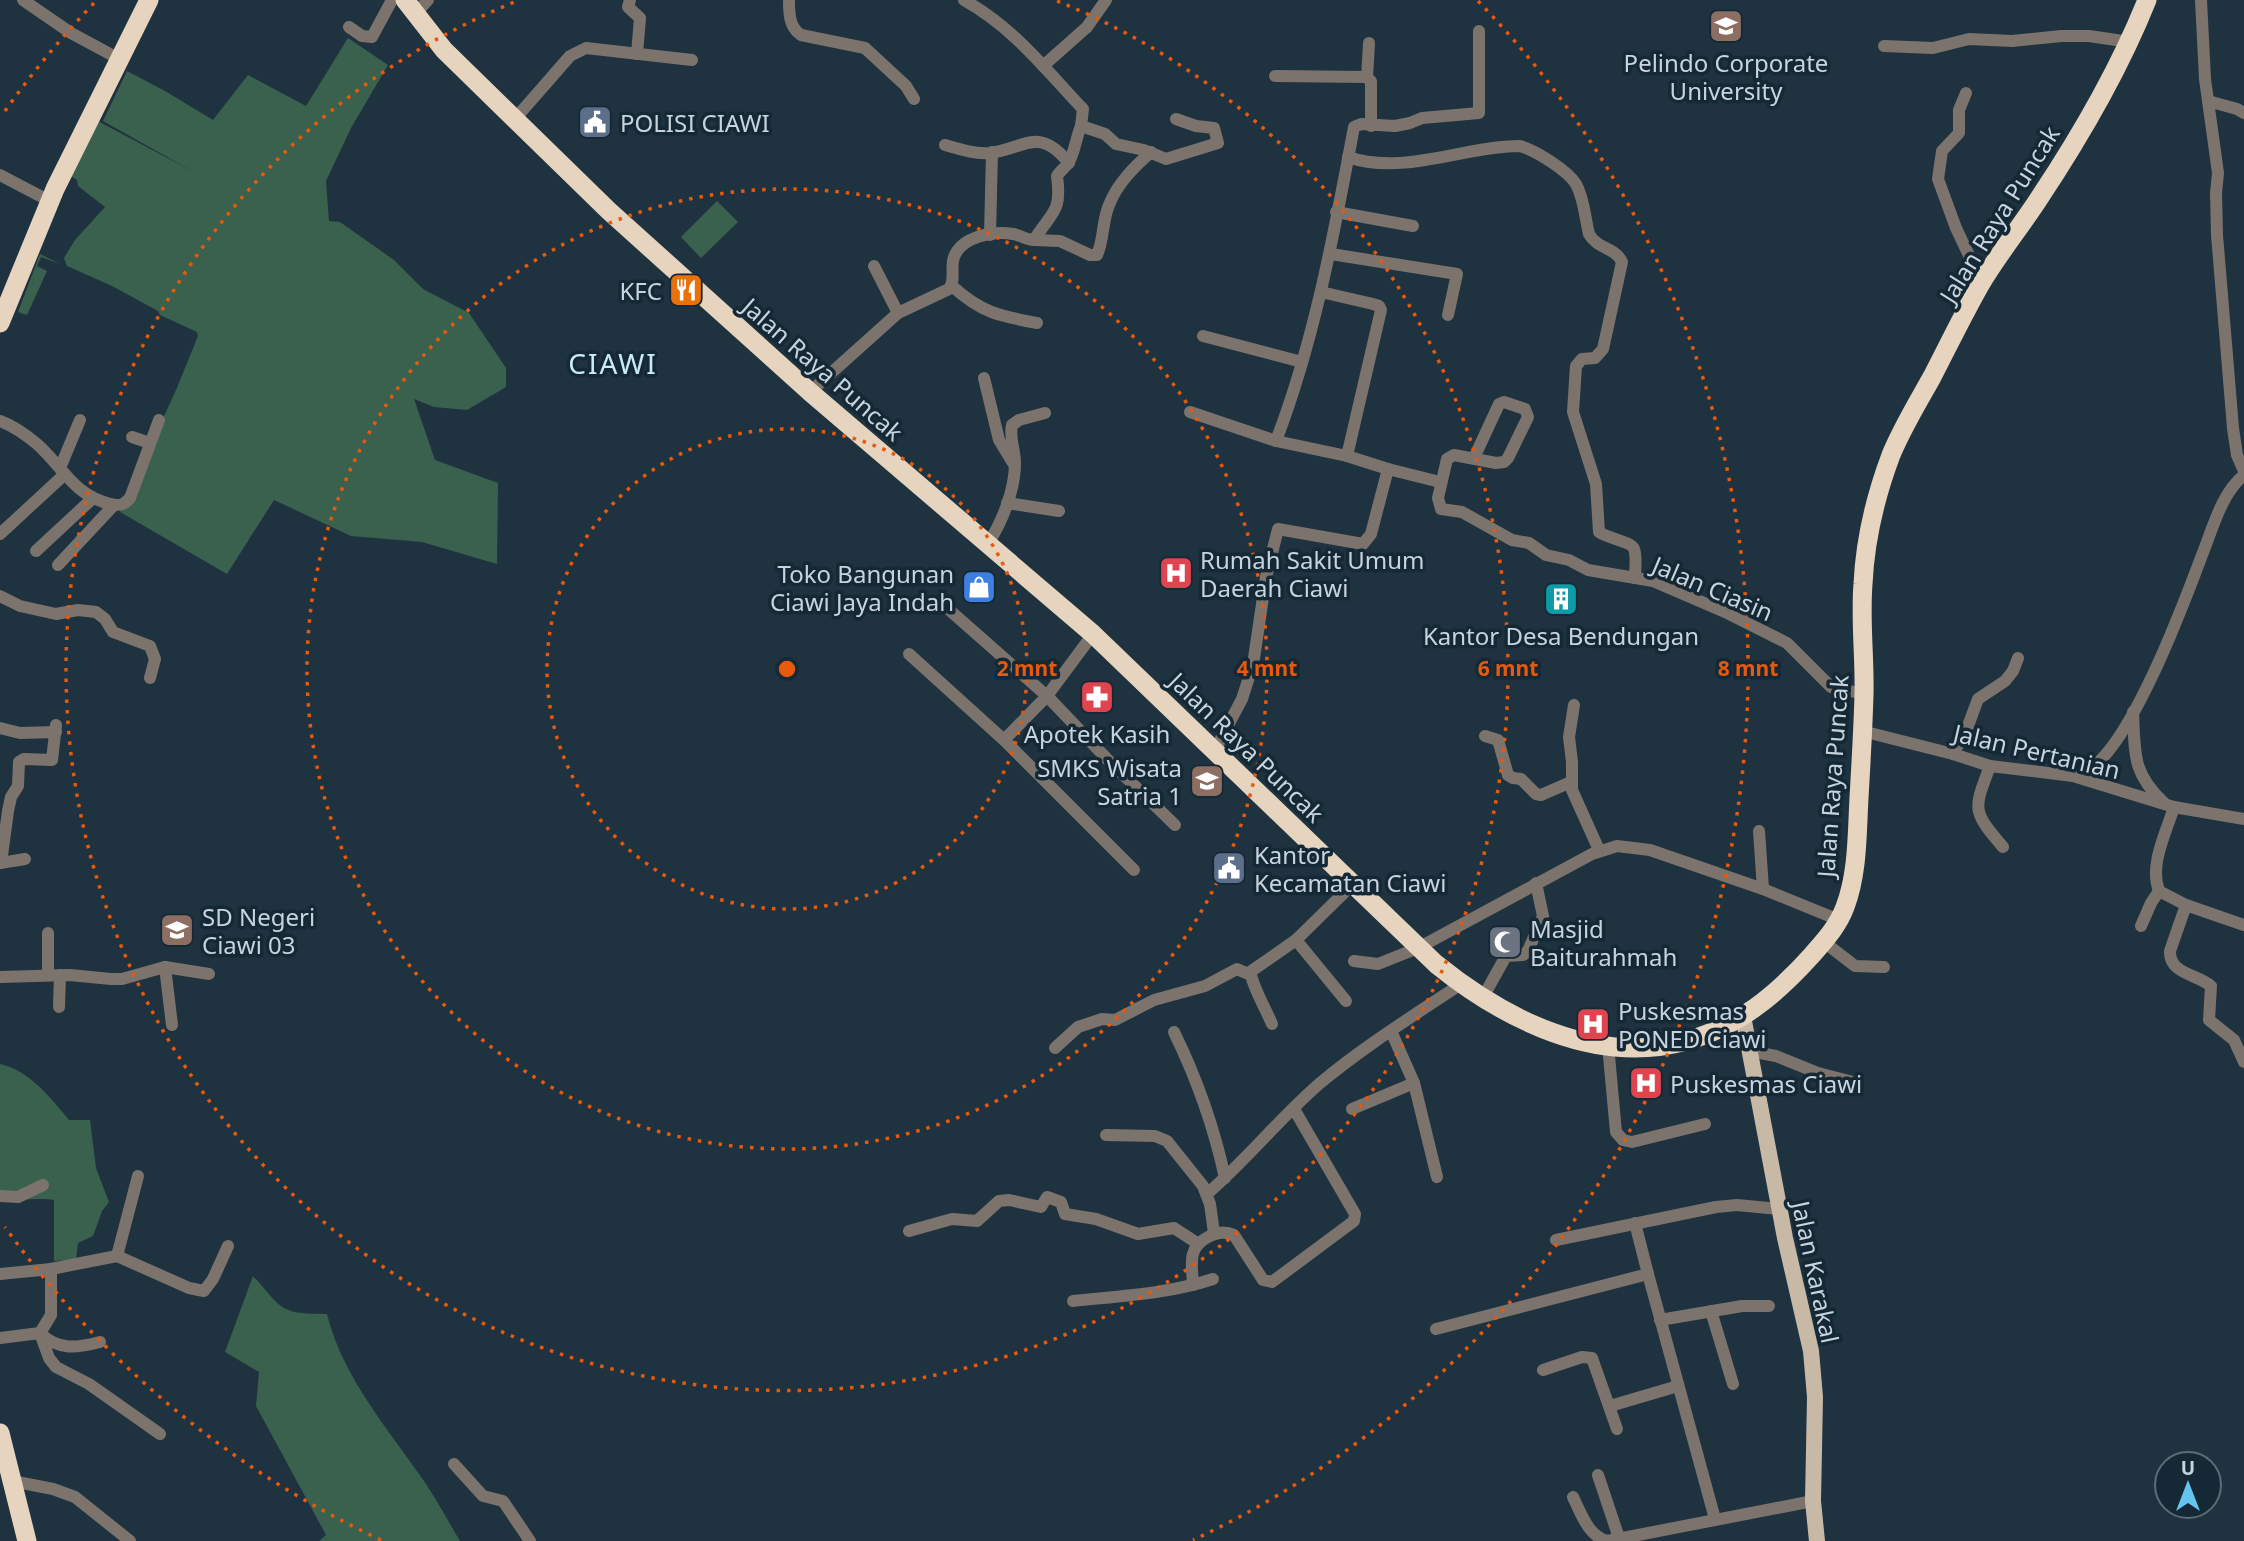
<svg xmlns="http://www.w3.org/2000/svg" width="2244" height="1541" viewBox="0 0 2244 1541" font-family="'Noto Sans',sans-serif">
	<style>
		.green { fill: #39614d }
		.lines { fill: none; stroke-linecap: round; stroke-linejoin: round }
		.minor { stroke: #7c746c; stroke-width: 12 }
		.major { stroke: #c8b9a7; stroke-width: 16 }
		.highway { stroke: #e6d4be; stroke-width: 19 }
		.ring { fill: none; stroke: #e8590c; stroke-width: 3.5; stroke-dasharray: 3.5 7 }
		.labels { text-anchor: middle; dominant-baseline: central; stroke-width: 7; stroke-linejoin: round; paint-order: stroke }
		.poi-label { font-size: 24px; fill: #c8d4dd; stroke: #152835; text-anchor: start }
		.street-label { font-size: 24px; fill: #c8d4dd; stroke: #152835 }
		.quarter-label { font-size: 28px; letter-spacing: 2px; fill: #caeafa; stroke: #152835 }
		.centre { fill: #e8590c; stroke: #152835; stroke-width: 3.5 }
		.ring-label { font-size: 21px; text-anchor: middle; font-weight: bold; fill: #e8590c; stroke: #152835; stroke-width: 7; stroke-linejoin: round; paint-order: stroke }
	</style>
	<rect width="100%" height="100%" fill="#1f3240"/>
	<g class="green">
		<path d="M348,38L388,65L351,128L326,181L329,221L340,222L394,260L423,289L469,313L506,368V387L467,410L434,407L414,399L435,460L498,483L497,564L422,542L351,536L274,500L227,574L120,512L176,390L198,336L197,332L160,315L158,311L112,286L67,266L64,258L75,240L105,207L78,186L77,180L68,174L94,119L192,171L103,121L127,71L165,91L213,120L248,75L306,106Z"/>
		<path d="M717,201L738,222L701,258L681,237Z"/>
		<path d="M40,254L60,264L41,257L37,266L47,271L27,315L18,312Z"/>
		<path d="M0,1064C29,1070 51,1098 69,1120H90L96,1168L109,1202L102,1211L93,1236L78,1243L76,1259L54,1261V1200C37,1197 15,1202 0,1197Z"/>
		<path d="M253,1276C284,1310 279,1314 327,1314C342,1376 388,1429 424,1481C437,1500 448,1521 460,1541H319L326,1535L256,1406L259,1372L225,1352Z"/>
	</g>
	<g class="lines">
		<g class="minor">
			<path d="M23,0L71,33L110,54"/>
			<path d="M630,0L628,7L640,18L637,54"/>
			<path d="M789,0C789,13 789,27 801,35L865,48L906,86L914,99"/>
			<path d="M964,0C1014,28 1044,68 1083,109L1081,126L1105,134L1116,144L1144,150L1166,159L1218,143L1214,128L1196,126L1176,119"/>
			<path d="M2201,0L2205,79L2218,173L2216,193L2217,235L2233,428L2237,455L2244,471"/>
			<path d="M415,14L428,0"/>
			<path d="M349,27L362,36L372,37L392,0"/>
			<path d="M1369,43L1367,78L1371,81V126"/>
			<path d="M1884,46L1933,48L1969,39L2012,41L2061,36H2089L2130,42"/>
			<path d="M1043,66L1087,27L1106,0"/>
			<path d="M1275,76L1367,77"/>
			<path d="M1966,93L1959,110V133L1942,151L1938,179L1956,228L1982,283"/>
			<path d="M2208,101L2237,109L2244,113"/>
			<path d="M514,120L570,56L586,48L692,60"/>
			<path d="M945,145C959,149 974,154 989,153C1025,149 1038,125 1069,163"/>
			<path d="M1348,157C1403,176 1464,146 1520,146C1535,150 1567,170 1576,184C1584,198 1585,218 1589,234C1597,249 1615,247 1622,262L1603,349L1595,358L1582,359L1576,366L1573,412L1596,484L1599,532C1607,538 1632,542 1634,549C1637,556 1635,569 1635,578"/>
			<path d="M0,175L42,197"/>
			<path d="M1336,212L1413,226"/>
			<path d="M990,235L992,152"/>
			<path d="M1034,240L1060,241L1090,255H1097C1104,240 1102,221 1109,205C1117,184 1134,167 1151,152"/>
			<path d="M1331,254L1457,274L1448,315"/>
			<path d="M874,266L898,313"/>
			<path d="M952,286C982,313 999,316 1037,323"/>
			<path d="M1321,292L1373,304L1379,306L1381,310L1347,456"/>
			<path d="M1203,336L1302,362"/>
			<path d="M984,378L999,440L1013,463"/>
			<path d="M810,392L898,313L949,289C956,280 950,268 954,257C962,236 993,231 1013,234C1020,235 1026,240 1034,240C1052,211 1062,213 1057,176C1060,171 1066,167 1069,162C1075,151 1076,138 1081,126"/>
			<path d="M1190,412L1276,441"/>
			<path d="M0,421C14,426 25,434 37,444C63,467 74,496 111,504C120,506 124,505 130,498L159,420"/>
			<path d="M132,437L150,443"/>
			<path d="M1474,458L1499,404L1504,402L1525,409L1528,417L1508,458L1504,462L1496,463L1454,455L1447,459L1438,498L1441,509L1462,512L1512,540L1529,543L1546,555L1569,560L1588,570L1653,581L1725,612L1787,643L1831,687L1864,694"/>
			<path d="M60,468L80,420"/>
			<path d="M1388,469L1347,456L1276,441C1315,339 1334,233 1354,127L1361,124L1395,126L1410,123L1422,118L1479,113V31"/>
			<path d="M1007,503L1059,511"/>
			<path d="M0,534L65,474"/>
			<path d="M987,545C1002,523 1015,490 1015,463C1015,450 1009,438 1012,425L1019,420L1045,413"/>
			<path d="M36,551L92,499"/>
			<path d="M58,565L114,505"/>
			<path d="M0,596L20,606L56,614L78,610L96,612L105,619L113,632L150,646L155,659L150,678"/>
			<path d="M946,607L1047,696L1109,761L1175,825"/>
			<path d="M909,654L1004,740L1134,870"/>
			<path d="M1574,705L1569,737L1572,762V790L1599,850"/>
			<path d="M2133,712C2135,754 2132,773 2164,803"/>
			<path d="M0,728L20,733L56,732"/>
			<path d="M1862,731L1953,754L1990,766L2073,776L2174,807L2244,819"/>
			<path d="M1485,736L1498,740L1508,775L1513,778L1521,779L1536,794L1541,795L1571,782"/>
			<path d="M1004,740L1047,696L1093,634"/>
			<path d="M1215,750L1242,699L1253,665L1266,577L1278,529L1363,544L1371,534L1388,469L1440,482"/>
			<path d="M1953,754L1968,726L1978,699L2005,681L2013,671L2018,658"/>
			<path d="M1990,766C1974,809 1971,810 2003,847"/>
			<path d="M2073,776C2077,774 2083,773 2088,770C2131,746 2184,603 2202,555C2213,528 2221,494 2244,475"/>
			<path d="M2174,807C2166,833 2149,865 2159,891L2186,905L2244,925"/>
			<path d="M1759,831L1763,889"/>
			<path d="M0,863L25,859"/>
			<path d="M1,863L8,811L11,797L18,786L19,762L24,759L52,760L56,725"/>
			<path d="M2186,905L2170,951C2169,974 2197,974 2211,986L2209,1020L2234,1040L2244,1062"/>
			<path d="M2141,926L2151,903L2159,891"/>
			<path d="M1296,940L1346,1001"/>
			<path d="M1824,942L1855,966L1884,967"/>
			<path d="M1354,961L1378,964L1418,948L1592,854L1617,846L1650,850L1763,889L1839,920"/>
			<path d="M165,967L172,1025"/>
			<path d="M1250,972C1255,992 1264,1005 1272,1024"/>
			<path d="M48,975V933"/>
			<path d="M0,977L70,975L111,979H122L165,967L209,974"/>
			<path d="M1482,999L1506,956L1523,955L1528,951L1543,916L1536,883"/>
			<path d="M59,1007L60,975"/>
			<path d="M1391,1031L1414,1083L1437,1177"/>
			<path d="M1174,1032C1197,1079 1214,1127 1225,1178"/>
			<path d="M1608,1045L1616,1132L1623,1140L1632,1142L1705,1124"/>
			<path d="M1055,1048L1078,1027L1102,1019L1115,1020L1154,1000L1205,986L1237,969L1246,973L1250,972L1296,940L1354,883"/>
			<path d="M1749,1051L1776,1056L1818,1073L1857,1083"/>
			<path d="M1352,1109L1414,1083"/>
			<path d="M1106,1135L1155,1136L1167,1141L1203,1186L1210,1204L1214,1233"/>
			<path d="M1207,1194C1247,1159 1280,1118 1319,1084C1363,1047 1413,1016 1461,984"/>
			<path d="M0,1196L18,1197L43,1185"/>
			<path d="M909,1231L952,1219L977,1221L999,1201L1009,1200L1041,1207L1047,1197L1061,1202L1065,1214L1096,1219L1138,1234L1174,1228L1197,1243"/>
			<path d="M1556,1240L1716,1207L1737,1205L1779,1209"/>
			<path d="M117,1256L138,1176"/>
			<path d="M51,1269V1315L40,1333L49,1358L56,1367L89,1384L160,1434"/>
			<path d="M0,1274L51,1269L117,1256L189,1288L204,1291L213,1279L228,1246"/>
			<path d="M1648,1274L1715,1519"/>
			<path d="M1193,1285C1192,1264 1187,1248 1208,1237C1217,1232 1225,1231 1234,1235L1263,1280L1272,1282L1354,1221L1355,1214L1294,1109"/>
			<path d="M1073,1301C1120,1296 1168,1294 1213,1279"/>
			<path d="M1711,1311L1733,1384"/>
			<path d="M1660,1320L1742,1306H1769"/>
			<path d="M1436,1329L1648,1274L1635,1223"/>
			<path d="M0,1338L40,1333C59,1351 77,1348 100,1342"/>
			<path d="M1543,1370L1582,1357L1592,1358L1617,1429"/>
			<path d="M1610,1406L1678,1386"/>
			<path d="M454,1464L483,1496L503,1501L530,1541"/>
			<path d="M1598,1475L1619,1538"/>
			<path d="M12,1481L53,1489L75,1497L130,1541"/>
			<path d="M1573,1497C1581,1513 1588,1536 1607,1541L1813,1501"/>
		</g>
		<path class="major" d="M1743,1016L1785,1238L1811,1351L1815,1397L1813,1501L1817,1541"/>
		<g class="highway">
			<path d="M405,0L444,50L609,211L810,392L1093,634L1436,964C1504,1019 1596,1066 1686,1041C1738,1027 1777,994 1812,955C1825,940 1838,926 1845,907C1858,873 1857,833 1859,798C1861,763 1863,729 1864,695C1865,658 1860,621 1863,584C1865,541 1876,495 1891,455C1902,428 1918,402 1932,377C1948,346 1963,315 1980,285C1997,256 2019,229 2038,200C2080,137 2119,70 2147,0"/>
			<path d="M0,323L55,189L149,0"/>
			<path d="M0,1433L27,1541"/>
		</g>
	</g>
	<g class="ring">
		<circle cx="787" cy="669" r="240"/>
		<circle cx="787" cy="669" r="480"/>
		<path d="M1057 1A721 721 0 1 1 517 1"/>
		<path d="M381 1540A961 961 0 0 1 5 1227M5 111A961 961 0 0 1 96 1M1478 1A961 961 0 0 1 1193 1540"/>
	</g>
	<defs>
		<g id="university-square" transform="scale(1.75)"><rect x="-9" y="-9" width="18" height="18" rx="4" fill="#8d6e63" stroke="#152835"/><path d="M0-5L7-2L0 1L-7-2ZM-4 1L0 2.5L4 1V4Q0 6-4 4Z" fill="#fff"/></g>
		<g id="civic-square" transform="scale(1.75)"><rect x="-9" y="-9" width="18" height="18" rx="4" fill="#5c6f8a" stroke="#152835"/><path d="M-.6-6.5H3V-4.5H.6V-3L4-1V1h2V6H-6V1h2V-1L-.6-3ZM-1.2 2.5V6h2.4V2.5Z" fill="#fff"/></g>
		<g id="restaurant-square" transform="scale(1.75)"><rect x="-9" y="-9" width="18" height="18" rx="4" fill="#e8710a" stroke="#152835"/><path d="M-5-6h1v4h1v-4h1v4h1v-4h1v5L-1.5 .5V6h-2V.5L-5-1ZM5-6V6H3V1.5H1.5Q1.5-4 5-6Z" fill="#fff"/></g>
		<g id="hospital-square" transform="scale(1.75)"><rect x="-9" y="-9" width="18" height="18" rx="4" fill="#e0444e" stroke="#152835"/><path d="M-5-5h3v3.5h4V-5h3V5h-3V1.5h-4V5h-3Z" fill="#fff"/></g>
		<g id="shop-square" transform="scale(1.75)"><rect x="-9" y="-9" width="18" height="18" rx="4" fill="#3f7fe0" stroke="#152835"/><path d="M-5-2.5h2.3a2.7 3.5 0 0 1 5.4 0H5L5.5 6h-11ZM-1.5-2.5h3a1.5 2.3 0 0 0-3 0Z" fill="#fff"/></g>
		<g id="building-square" transform="scale(1.75)"><rect x="-9" y="-9" width="18" height="18" rx="4" fill="#0f9aa8" stroke="#152835"/><path d="M-4-6H4V6H1V3H-1V6H-4ZM-2.5-4.3h1.7v1.8h-1.7ZM.8-4.3h1.7v1.8H.8ZM-2.5-1h1.7V.8h-1.7ZM.8-1h1.7V.8H.8Z" fill="#fff"/></g>
		<g id="pharmacy-square" transform="scale(1.75)"><rect x="-9" y="-9" width="18" height="18" rx="4" fill="#e0444e" stroke="#152835"/><path d="M-2-6h4v4h4v4h-4v4h-4v-4h-4v-4h4Z" fill="#fff"/></g>
		<g id="school-square" transform="scale(1.75)"><rect x="-9" y="-9" width="18" height="18" rx="4" fill="#8d6e63" stroke="#152835"/><path d="M0-5L7-2L0 1L-7-2ZM-4 1L0 2.5L4 1V4Q0 6-4 4Z" fill="#fff"/></g>
		<g id="mosque-square" transform="scale(1.75)"><rect x="-9" y="-9" width="18" height="18" rx="4" fill="#6b7280" stroke="#152835"/><path d="M3.5-4.9A6 6 0 1 0 3.5 4.9A5 5 0 1 1 3.5-4.9Z" fill="#fff"/></g>
	</defs>
	<g fill-rule="evenodd">
		<use href="#university-square" x="1726" y="26"/>
		<use href="#civic-square" x="595" y="122"/>
		<use href="#restaurant-square" x="686" y="290"/>
		<use href="#hospital-square" x="1176" y="573"/>
		<use href="#shop-square" x="979" y="587"/>
		<use href="#building-square" x="1561" y="599"/>
		<use href="#pharmacy-square" x="1097" y="697"/>
		<use href="#school-square" x="1207" y="781"/>
		<use href="#civic-square" x="1229" y="868"/>
		<use href="#school-square" x="177" y="930"/>
		<use href="#mosque-square" x="1505" y="942"/>
		<use href="#hospital-square" x="1593" y="1024"/>
		<use href="#hospital-square" x="1646" y="1083"/>
	</g>
	<g class="labels">
		<g class="poi-label">
			<text x="1726" y="62" text-anchor="middle">Pelindo Corporate<tspan x="1726" dy="28">University</tspan></text>
			<text x="620" y="122">POLISI CIAWI</text>
			<text x="662" y="290" text-anchor="end">KFC</text>
			<text x="1200" y="559">Rumah Sakit Umum<tspan x="1200" dy="28">Daerah Ciawi</tspan></text>
			<text x="954" y="573" text-anchor="end">Toko Bangunan<tspan x="954" dy="28">Ciawi Jaya Indah</tspan></text>
			<text x="1561" y="635" text-anchor="middle">Kantor Desa Bendungan</text>
			<text x="1097" y="733" text-anchor="middle">Apotek Kasih</text>
			<text x="1182" y="767" text-anchor="end">SMKS Wisata<tspan x="1182" dy="28">Satria 1</tspan></text>
			<text x="1254" y="854">Kantor<tspan x="1254" dy="28">Kecamatan Ciawi</tspan></text>
			<text x="202" y="916">SD Negeri<tspan x="202" dy="28">Ciawi 03</tspan></text>
			<text x="1530" y="928">Masjid<tspan x="1530" dy="28">Baiturahmah</tspan></text>
			<text x="1618" y="1010">Puskesmas<tspan x="1618" dy="28">PONED Ciawi</tspan></text>
			<text x="1670" y="1083">Puskesmas Ciawi</text>
		</g>
		<g class="street-label">
			<text transform="translate(1999 214) rotate(-58)">Jalan Raya Puncak</text>
			<text transform="translate(823 369) rotate(41)">Jalan Raya Puncak</text>
			<text transform="translate(1713 588) rotate(23)">Jalan Ciasin</text>
			<text transform="translate(1247 747) rotate(44)">Jalan Raya Puncak</text>
			<text transform="translate(2037 751) rotate(13)">Jalan Pertanian</text>
			<text transform="translate(1832 776) rotate(-86)">Jalan Raya Puncak</text>
			<text transform="translate(1816 1272) rotate(78)">Jalan Karakal</text>
		</g>
		<g class="quarter-label">
			<text x="613" y="363">CIAWI</text>
		</g>
	</g>
	<circle cx="787" cy="669" r="10" class="centre"/>
	<g class="ring-label">
		<text x="1027" y="676">2 mnt</text>
		<text x="1267" y="676">4 mnt</text>
		<text x="1508" y="676">6 mnt</text>
		<text x="1748" y="676">8 mnt</text>
	</g>
	<g transform="translate(2188 1485)"><circle r="33" fill="#152835" stroke="#5d6d78" stroke-width="2"/>
	<path d="M0-5L12 26L0 18L-12 26Z" fill="#65c5ee"/>
	<text y="-10" font-size="19" font-weight="bold" text-anchor="middle" fill="#c8d4dd">U</text>
	</g>
</svg>
